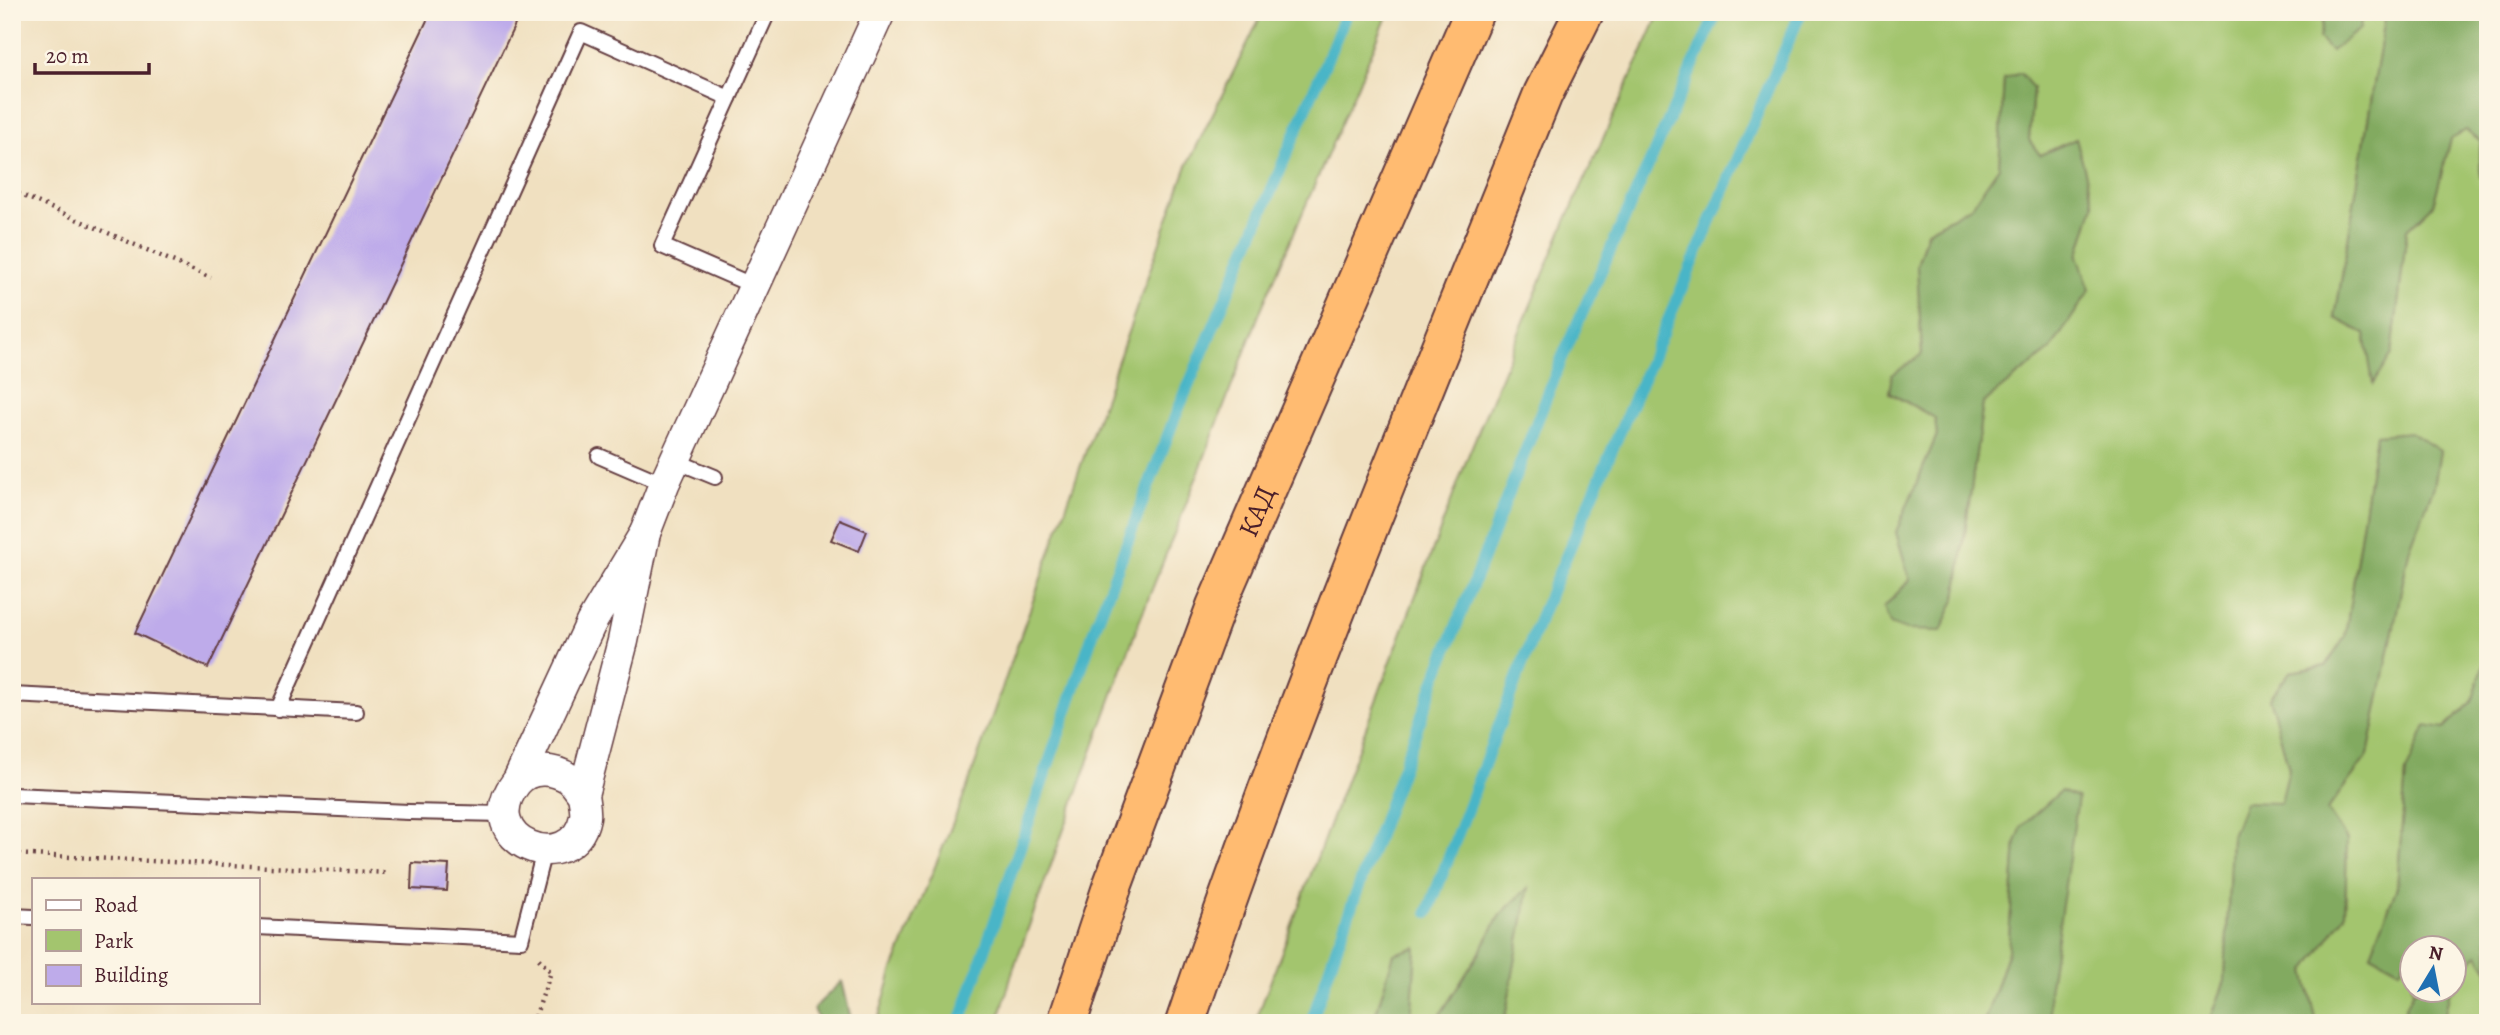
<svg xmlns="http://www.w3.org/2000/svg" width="2500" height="1035" viewBox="0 0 2500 1035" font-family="Alegreya,serif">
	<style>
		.green { fill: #a3c56e; stroke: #76724c; stroke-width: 2; fill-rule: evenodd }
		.forest { fill: #82aa61; stroke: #666446; stroke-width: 2 }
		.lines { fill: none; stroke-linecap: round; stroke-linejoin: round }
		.stream { stroke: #4ab5c7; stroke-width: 12 }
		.building { fill: #beabea }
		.service-casing { stroke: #633c41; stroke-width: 18 }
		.minor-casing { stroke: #633c41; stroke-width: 33 }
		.motorway-casing { stroke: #633c41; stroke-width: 42 }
		.path { stroke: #633c41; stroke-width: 4.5; stroke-dasharray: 2 5; stroke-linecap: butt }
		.service { stroke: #fff; stroke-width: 14 }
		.minor { stroke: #fff; stroke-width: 30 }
		.motorway { stroke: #ffbb71; stroke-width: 38 }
		.labels { text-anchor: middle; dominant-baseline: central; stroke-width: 6; stroke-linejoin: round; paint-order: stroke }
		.street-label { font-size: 28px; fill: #4a1f2b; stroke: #fcf5e5 }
	</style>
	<rect width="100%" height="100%" fill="#fcf5e5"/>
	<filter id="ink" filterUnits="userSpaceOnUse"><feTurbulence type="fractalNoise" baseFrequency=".0143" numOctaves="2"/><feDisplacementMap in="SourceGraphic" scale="14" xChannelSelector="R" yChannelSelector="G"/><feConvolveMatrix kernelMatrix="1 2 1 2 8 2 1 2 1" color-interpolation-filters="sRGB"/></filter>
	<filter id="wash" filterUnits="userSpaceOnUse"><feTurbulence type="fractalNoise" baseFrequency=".00686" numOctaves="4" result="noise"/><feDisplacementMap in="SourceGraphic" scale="28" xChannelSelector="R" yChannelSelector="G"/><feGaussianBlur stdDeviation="1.57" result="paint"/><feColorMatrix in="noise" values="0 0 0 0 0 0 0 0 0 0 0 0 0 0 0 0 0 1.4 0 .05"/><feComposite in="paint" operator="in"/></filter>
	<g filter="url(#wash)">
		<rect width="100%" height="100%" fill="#f0e0c0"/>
		<g class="green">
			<path d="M1263,12H1389L1262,307L1200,469L1139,622L1013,970L998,1023H877L892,972L965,793L1186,168Z"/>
			<path d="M1660,12H2325L2319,39L2359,29L2362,12H2386L2335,318L2365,333L2392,354L2407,230L2433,205L2451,139L2466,130L2480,140V176L2488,181V651L2472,702L2444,729L2406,772L2397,887L2371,954L2407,953L2412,972V990H2414L2399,1023H2317L2305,972L2345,915L2347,840L2327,810L2368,755L2409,551L2434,486L2440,451L2376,435L2345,637L2326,666L2290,672L2270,698L2289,769L2281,804L2231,838L2225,981L2209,1023H2051L2049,992L2016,842L2008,951L1984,1023H1504L1528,889L1500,915L1477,957L1438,1018V1023H1411L1416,948L1394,954L1373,1023H1255L1468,456L1561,232ZM2004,79L2033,88L2029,140L2040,155L2076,139L2094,205L2078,257L2090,290L2050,350L1983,403L1956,598L1884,607L1910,580L1896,532L1937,435L1935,418L1889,393L1922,355L1917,265L1927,231L1972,206L1999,167Z"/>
			<path d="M2478,954L2488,970V1023H2443L2450,990H2454L2455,977Z"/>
		</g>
		<g class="forest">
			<path d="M2325,12H2362L2360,29L2331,51L2319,39Z"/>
			<path d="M2386,12H2488V181L2480,177V140L2466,130L2451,139L2433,205L2407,230L2392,354L2373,384L2365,334L2335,318Z"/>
			<path d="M2020,73L2033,88L2029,140L2040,155L2076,139L2094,205L2078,256L2090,290L2050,350L1983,403L1956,598L1941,631L1906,630L1890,624L1884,607L1910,580L1896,532L1937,435L1935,418L1889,392L1892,375L1922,354L1917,265L1928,231L1972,206L1999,167L2004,79Z"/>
			<path d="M2411,432L2440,451L2434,486L2409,551L2368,755L2327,810L2347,840L2345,915L2305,972L2317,1023H2209L2225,981L2231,838L2245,802L2281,803L2289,769L2270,698L2290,672L2326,666L2345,637L2376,435Z"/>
			<path d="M2488,651V970L2478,954L2455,977L2454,948H2412V972L2407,954L2400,970L2371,954L2397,887L2406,772L2426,726L2444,729L2472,702Z"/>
			<path d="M2061,791L2078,798L2049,992L2051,1023H1984L2008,951L2016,842L2022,826Z"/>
			<path d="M1529,887L1504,1023H1438V1018L1477,957L1500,915Z"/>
			<path d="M1416,947L1411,1023H1373L1394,954Z"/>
			<path d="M842,981L852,1023H819L814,1008Z"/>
			<path d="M2414,990H2450L2443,1023H2399Z"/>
		</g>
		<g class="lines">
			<g class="stream">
				<path d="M1428,912L1543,610L1801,12"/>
				<path d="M960,1023L1097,622L1173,422L1347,12"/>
				<path d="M1311,1023L1338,943L1435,680L1562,358L1717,12"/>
			</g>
		</g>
		<g id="blocks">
			<g class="building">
				<path d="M431,12H521L208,668L135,633Z"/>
				<path d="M840,520L867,531L859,551L831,540Z"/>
				<path d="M412,863L449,865L447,891L411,889Z"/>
			</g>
		</g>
	</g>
	<g filter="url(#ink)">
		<use href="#blocks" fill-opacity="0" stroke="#633c41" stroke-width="2"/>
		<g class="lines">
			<g class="service-casing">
				<g id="service">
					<path d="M754,286L662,246L768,12"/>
					<path d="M599,456L664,484"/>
					<path d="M676,461L715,477"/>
					<path d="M12,695L356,712"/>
					<path d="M278,709L581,32L729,98"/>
					<path d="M12,795L409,812L504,814"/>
					<path d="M12,916L33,917"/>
					<path d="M257,927L521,940L544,851"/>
				</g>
			</g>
			<g class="minor-casing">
				<g id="minor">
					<path d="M645,533L664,484L880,12"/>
					<path d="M519,778L591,623L645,533L623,641L583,795C584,802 586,810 585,817C572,881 471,841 516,783C529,766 554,768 570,779C575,783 579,790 583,795"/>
				</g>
			</g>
			<g class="motorway-casing">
				<g id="motorway">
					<path id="s1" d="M1067,1023L1113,884L1216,606L1474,12"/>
					<path d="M1185,1023C1291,708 1419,402 1543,94L1584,12"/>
				</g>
			</g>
			<g class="path">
				<path d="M12,191L211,278"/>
				<path d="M12,854L389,873"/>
				<path d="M533,1023L551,972L538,958"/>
			</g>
			<use href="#service" class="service"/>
			<use href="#minor" class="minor"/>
			<use href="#motorway" class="motorway"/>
		</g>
	</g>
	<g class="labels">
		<g class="street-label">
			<text stroke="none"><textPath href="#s1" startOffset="546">КАД</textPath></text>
		</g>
	</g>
	<rect width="2500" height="1035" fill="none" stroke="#fcf5e5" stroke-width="42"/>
	<rect x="32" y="878" width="228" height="126" fill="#fcf5e5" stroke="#b59f9b" stroke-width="2"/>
	<rect x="46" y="900" width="35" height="10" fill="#ffffff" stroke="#b59f9b" stroke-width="2"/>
	<text x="94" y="912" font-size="21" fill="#4a1f2b">Road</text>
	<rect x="46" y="930" width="35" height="21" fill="#a3c56e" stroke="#b59f9b" stroke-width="2"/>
	<text x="94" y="948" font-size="21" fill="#4a1f2b">Park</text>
	<rect x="46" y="965" width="35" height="21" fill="#beabea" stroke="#b59f9b" stroke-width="2"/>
	<text x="94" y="982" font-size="21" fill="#4a1f2b">Building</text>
	<g transform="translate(2433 969) rotate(10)"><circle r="33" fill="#fcf5e5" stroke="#b59f9b" stroke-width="2"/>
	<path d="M0-5L12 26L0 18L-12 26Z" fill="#1f6fb2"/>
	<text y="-10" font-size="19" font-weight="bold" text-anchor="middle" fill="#4a1f2b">N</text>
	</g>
	<path d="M35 63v10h114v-10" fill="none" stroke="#4a1f2b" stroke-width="3.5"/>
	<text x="46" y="63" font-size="21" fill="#4a1f2b" stroke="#fcf5e5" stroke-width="5" paint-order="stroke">20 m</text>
</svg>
